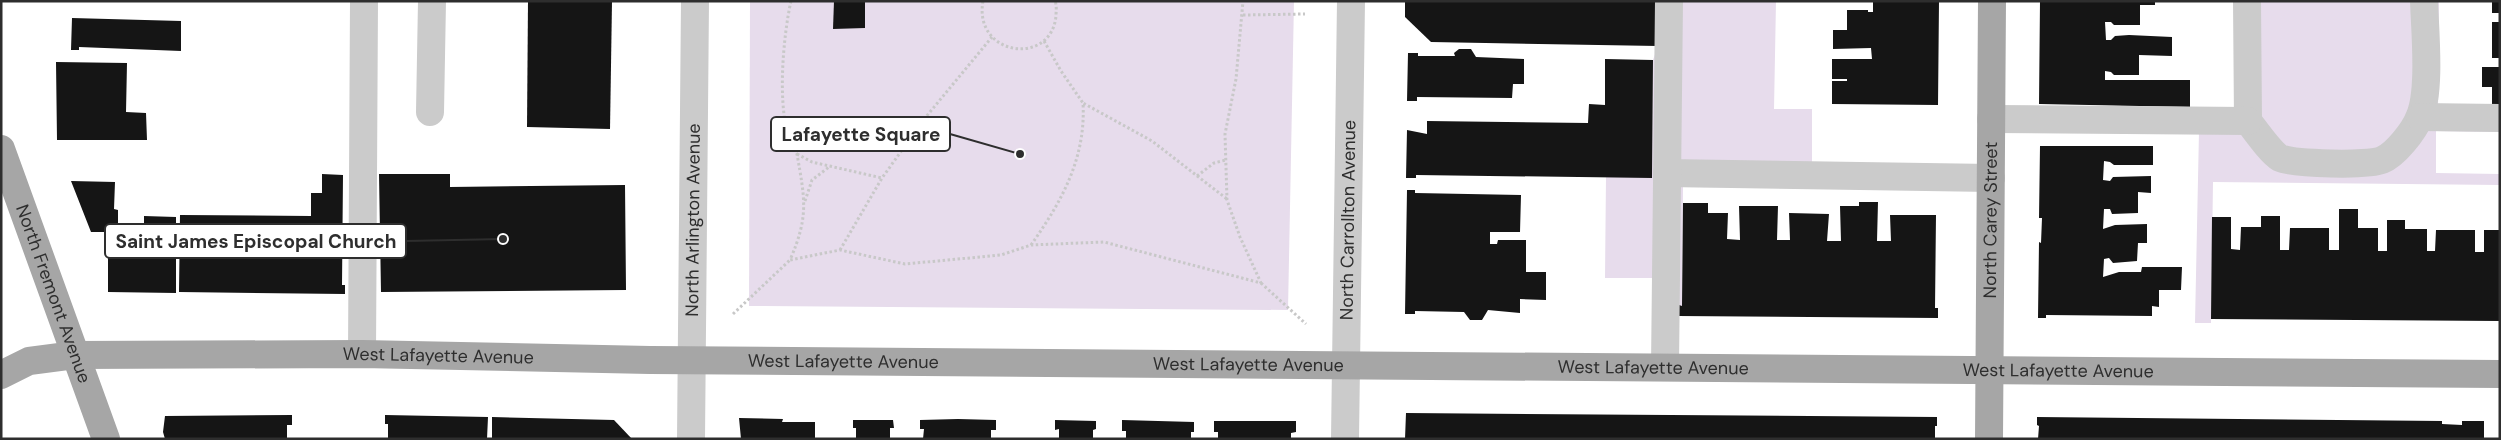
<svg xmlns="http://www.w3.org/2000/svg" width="2501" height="440" viewBox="0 0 2501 440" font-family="'DM Sans',sans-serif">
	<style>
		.green { fill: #e7dcec }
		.building { fill: #151515 }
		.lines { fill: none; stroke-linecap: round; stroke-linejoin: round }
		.path { stroke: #c8c8c8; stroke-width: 3; stroke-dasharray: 2.5 2.5; stroke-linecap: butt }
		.minor { stroke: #cbcbcb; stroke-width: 28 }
		.major { stroke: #a6a6a6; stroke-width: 28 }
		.labels { text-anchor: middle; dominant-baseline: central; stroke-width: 5; stroke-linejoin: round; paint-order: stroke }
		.street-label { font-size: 18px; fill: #2e2e2e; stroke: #fff }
		.leader { fill: none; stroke: #2e2e2e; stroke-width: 2 }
		.callout-dot { fill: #2e2e2e; stroke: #fff; stroke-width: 2 }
		.callout { fill: #fff; stroke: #2e2e2e; stroke-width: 2 }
		.callout-label { font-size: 19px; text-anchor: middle; font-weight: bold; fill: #2e2e2e }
	</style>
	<rect width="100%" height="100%" fill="#fff"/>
	<g class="green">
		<path d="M750,1H1294L1288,310L749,306Z"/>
		<path d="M1659,1H1776L1774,109H1812V173L1937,188L1683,187L1682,306L1652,315V278H1605L1606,177H1652L1653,60L1658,46Z"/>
		<path d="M2238,1H2439L2438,114L2500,115V132L2436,131V173L2500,174V185L2213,182L2211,323H2195L2199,131L2235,113Z"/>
	</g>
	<g class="building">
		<path d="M528,1H612L610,129L527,127Z"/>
		<path d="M834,1H865V28L833,29Z"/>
		<path d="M1405,1H1659L1658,46L1431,42L1405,17Z"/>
		<path d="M1873,1H1939L1938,105L1832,104V81H1847V79H1832V59H1872L1871,48L1833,49V30H1847V10H1868V12H1873Z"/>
		<path d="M2040,1H2155V5H2140V25H2114L2111,22H2105L2106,40H2111L2115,36L2129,35L2172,37V56L2139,55V75H2114L2111,72L2105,71V80H2190V107L2039,104Z"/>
		<rect x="2492" y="1" width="8" height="12"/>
		<path d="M72,18L181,21V51L79,47V50H71Z"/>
		<rect x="2492" y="22" width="8" height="36"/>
		<path d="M1459,49H1471L1476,57L1524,59V84H1513L1512,98L1417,97V101H1407L1408,53H1418V56H1455L1454,53Z"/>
		<path d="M1605,59L1653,60L1652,178L1416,175V178H1406L1407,130L1427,134V121L1588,123L1589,104L1605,105Z"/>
		<path d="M56,62L127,63L126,112L146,113L147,140H57Z"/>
		<path d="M2482,67H2500V109H2492V87H2482Z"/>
		<path d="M2040,146H2153V165H2114L2110,162L2104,161L2103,180L2110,181L2113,177L2151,176V193L2138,192V213L2112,214L2110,209H2104L2103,229L2115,225L2147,224V243H2138L2137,261L2113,263L2109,258L2104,259L2103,277L2119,272H2141L2142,267H2182L2181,290H2159V307L2152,306V316L2046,315V318H2038L2039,242L2041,243L2042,218H2039Z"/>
		<path d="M322,174L343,175L342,285H345V294L179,292L180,215L311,216V193H322Z"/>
		<path d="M379,174H450V187L625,185L626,290L381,292Z"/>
		<path d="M71,181L115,182L114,209L118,210V227L144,228V216L176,217V293L108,292V249L104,247V236L109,232H91Z"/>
		<path d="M1407,190H1415V193L1521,195L1520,232H1490V244H1497L1498,240H1526V272H1546V300L1520,299V313L1488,310L1482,320H1470L1464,312L1415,311V314H1405Z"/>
		<path d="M1859,202H1878L1877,241H1891L1890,215H1936L1935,308H1938V318L1678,316L1679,305L1682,306L1683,203H1708V213H1728L1727,239L1740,240L1739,206H1778L1777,240H1790L1789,213L1829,214L1827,241H1841L1840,206H1859Z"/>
		<path d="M2339,209H2358V228H2378V251H2387V220H2405V229H2427V251H2435L2436,230H2475V252H2484V230H2500V321L2211,319L2212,217H2231V249L2240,250L2241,227H2261V216H2280V250H2289L2290,228H2329V250H2339Z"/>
		<path d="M1406,413L1937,417V426H1935V439H1405Z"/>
		<path d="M292,415V425H287V439H165L163,432L165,416Z"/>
		<path d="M385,415L488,417L487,439H388V424H385Z"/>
		<path d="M492,417L614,420L632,439H492Z"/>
		<path d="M2037,417L2442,421V424L2462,425V421H2484V439H2038L2039,426L2037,425Z"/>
		<path d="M739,418L783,419L782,422H815V439H741Z"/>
		<path d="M958,419L996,420V430H991V439H923L924,429H920V420Z"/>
		<path d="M853,420H893L894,428H890V439H856V428H853Z"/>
		<path d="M1055,420L1096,421V429L1093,430V439H1059V429L1055,430Z"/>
		<path d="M1122,420L1194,422V432H1191V439H1126V431H1122Z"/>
		<path d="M1214,421H1296V432L1291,433V439H1218V432H1214Z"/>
	</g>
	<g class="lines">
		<g class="path">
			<path d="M791,1C783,36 774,125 797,154C805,200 809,216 790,260L840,250L905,264L1001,255L1031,245L1104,242L1261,283L1240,237L1227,200L1225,134L1236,79L1243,1"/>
			<path d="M983,1C973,56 1051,67 1056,16C1056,11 1057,6 1055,1"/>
			<path d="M1243,15L1305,14"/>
			<path d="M1044,41L1061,71L1083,103"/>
			<path d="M797,154L812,162L882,178"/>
			<path d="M1197,176L1214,163L1226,160"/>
			<path d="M805,201L812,180L829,167"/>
			<path d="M1031,245C1062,201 1086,158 1083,103L1152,141L1227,199"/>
			<path d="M840,250L882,178L925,118L992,37"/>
			<path d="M1261,283L1306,324"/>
			<path d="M733,314L790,260"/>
		</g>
		<g class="minor">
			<path d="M2247,1L2248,121C2255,130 2271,153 2280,158C2294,164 2368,166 2382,160C2395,155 2414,131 2419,118C2431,93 2425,31 2424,1"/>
			<path d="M430,112L432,1"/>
			<path d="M2420,117L2500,118"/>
			<path d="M1991,119L2248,121"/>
			<path d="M1667,173L1991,178"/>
			<path d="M362,354L364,1"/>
			<path d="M1665,367L1669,1"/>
			<path id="s1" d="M691,439L695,1"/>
			<path id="s2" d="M1345,439L1351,1"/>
		</g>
		<g class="major">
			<path id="s3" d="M1,149L106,439"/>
			<path id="s4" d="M1,375L29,361L75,355L362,354L650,360L2500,374"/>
			<path id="s5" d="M1989,439L1992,1"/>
		</g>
	</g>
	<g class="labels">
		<g class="street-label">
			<text stroke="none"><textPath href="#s1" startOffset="219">North Arlington Avenue</textPath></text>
			<text stroke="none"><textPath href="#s2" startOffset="219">North Carrollton Avenue</textPath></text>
			<text stroke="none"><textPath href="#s5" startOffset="219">North Carey Street</textPath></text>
			<text stroke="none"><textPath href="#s3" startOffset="154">North Fremont Avenue</textPath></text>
			<text stroke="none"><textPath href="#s4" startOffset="441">West Lafayette Avenue</textPath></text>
			<text stroke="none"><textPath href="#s4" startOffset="846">West Lafayette Avenue</textPath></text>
			<text stroke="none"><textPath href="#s4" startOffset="1251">West Lafayette Avenue</textPath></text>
			<text stroke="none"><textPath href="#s4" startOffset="1656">West Lafayette Avenue</textPath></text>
			<text stroke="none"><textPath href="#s4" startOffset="2061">West Lafayette Avenue</textPath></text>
		</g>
	</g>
	<path class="leader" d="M1020 154L950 134M503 239L406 241"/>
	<g class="callout-dot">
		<circle cx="1020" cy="154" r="5"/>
		<circle cx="503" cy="239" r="5"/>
	</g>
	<g class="callout">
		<rect x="771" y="117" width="179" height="34" rx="5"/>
		<rect x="105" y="224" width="301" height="34" rx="5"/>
	</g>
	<g class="callout-label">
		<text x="861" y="141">Lafayette Square</text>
		<text x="256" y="248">Saint James Episcopal Church</text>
	</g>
	<rect width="2501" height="440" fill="none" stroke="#2e2e2e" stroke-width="5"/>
</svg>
